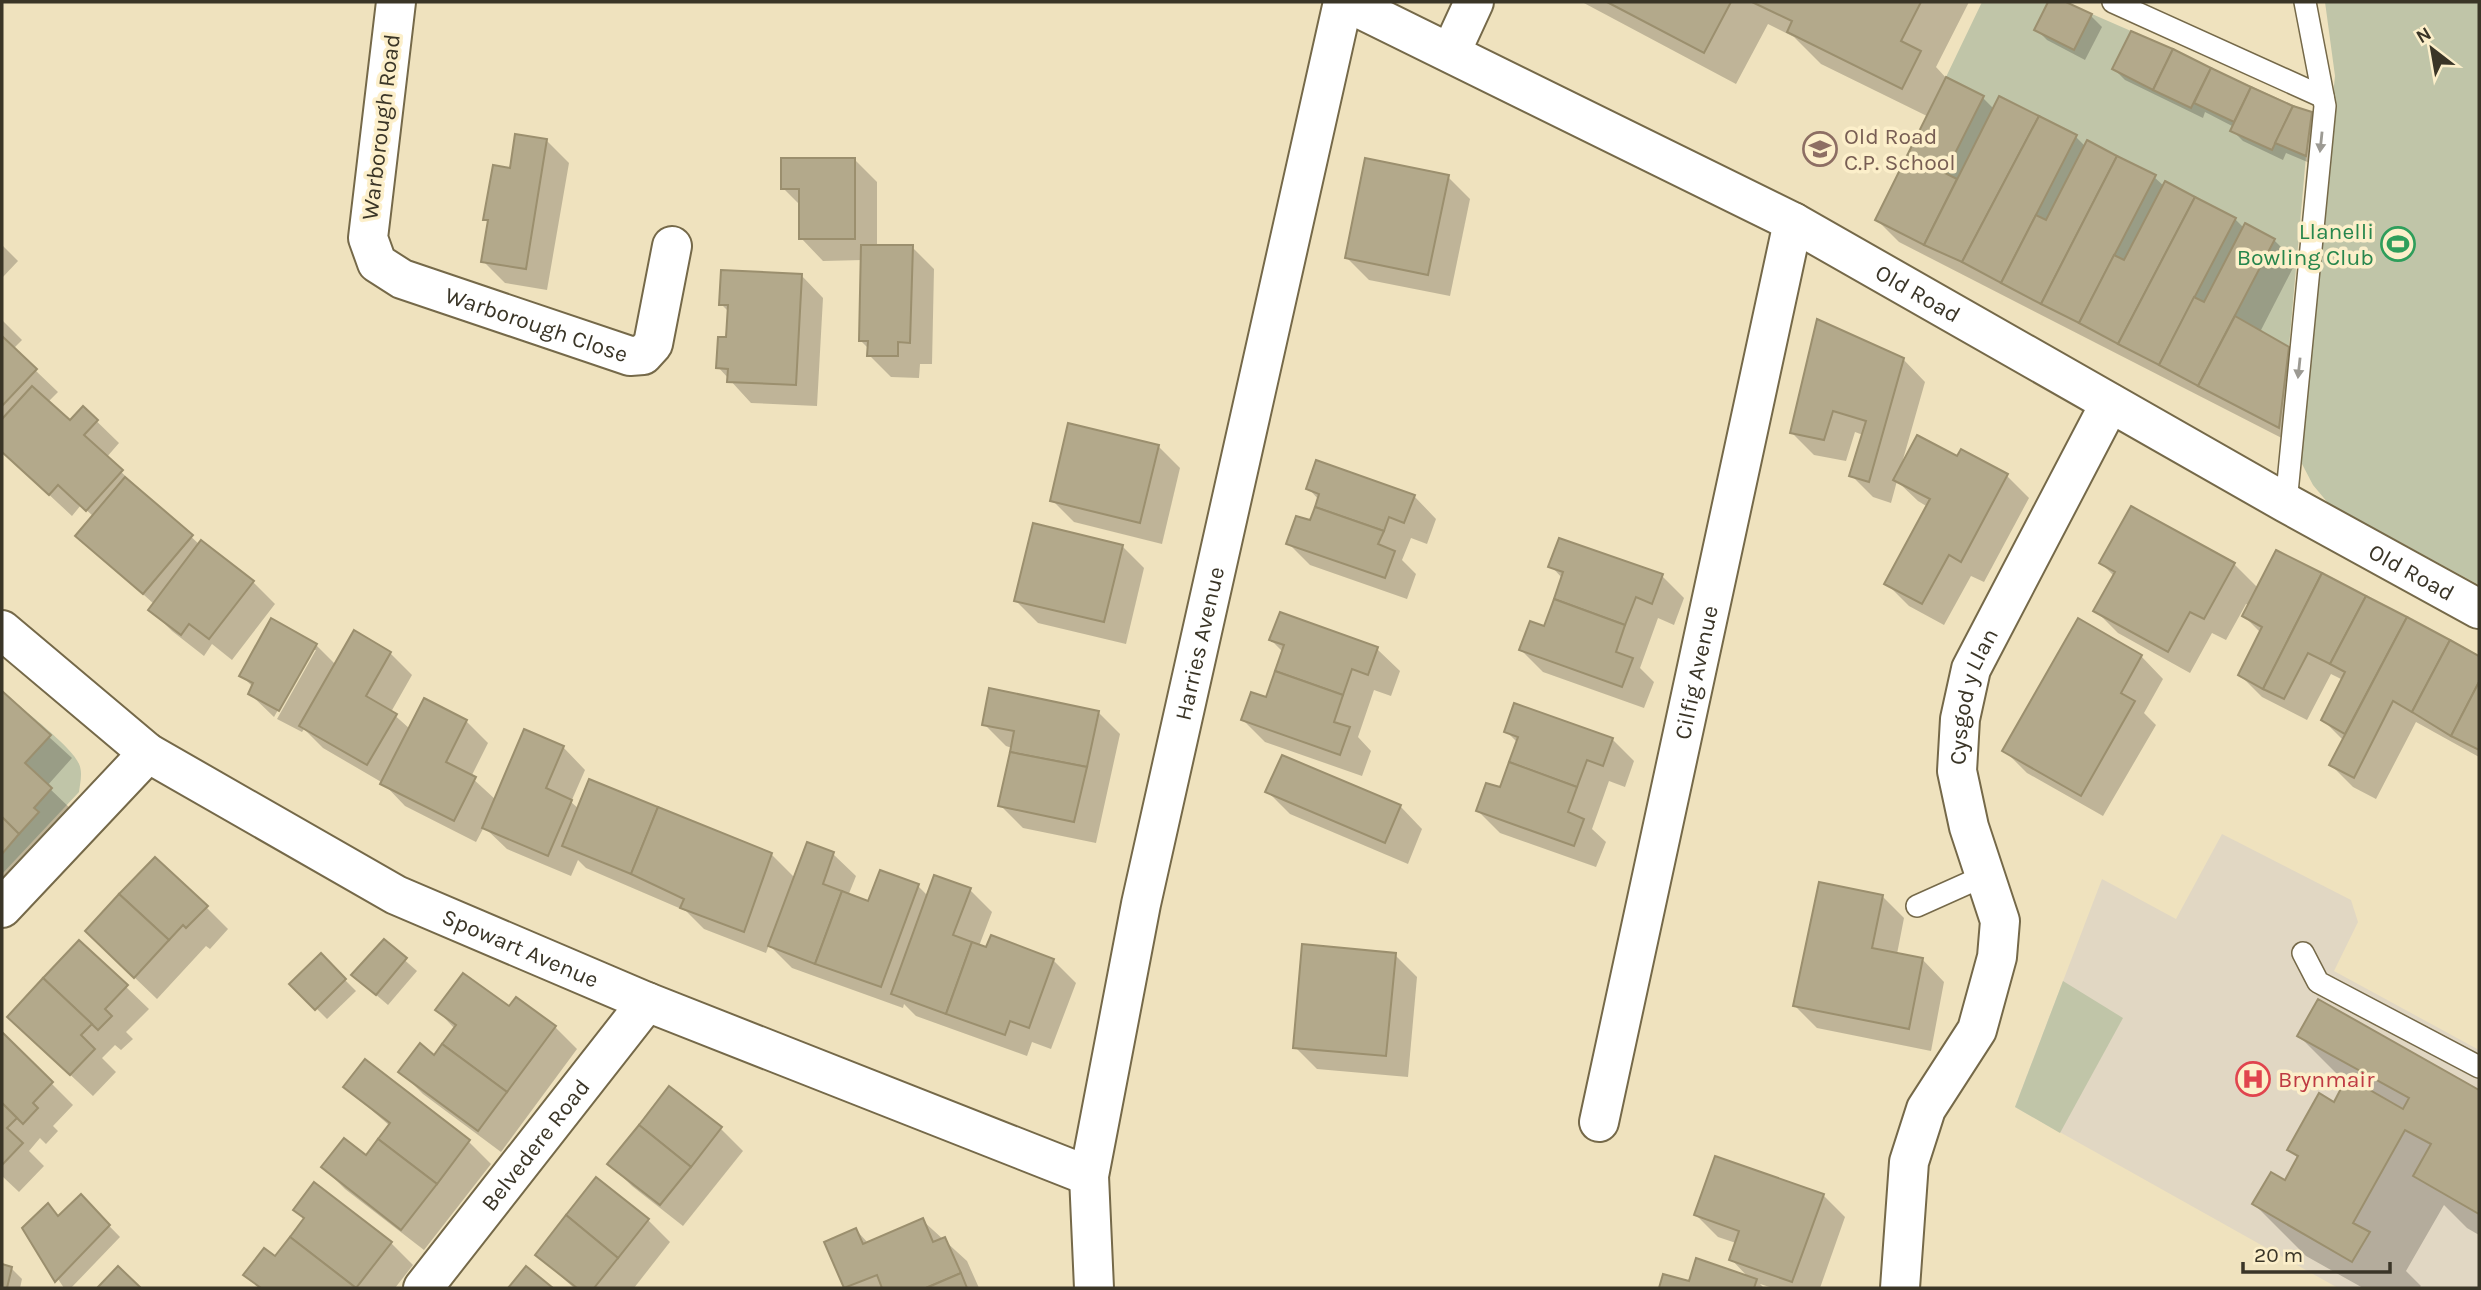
<svg xmlns="http://www.w3.org/2000/svg" width="2481" height="1290" viewBox="0 0 2481 1290" font-family="Karla,sans-serif">
	<style>
		.medical { fill: #e1d7c3 }
		.green { fill: #c0c5a8 }
		.shadow { fill: #0003 }
		.building { fill: #b3a98b; stroke: #9b8f6e; stroke-width: 2 }
		.lines { fill: none; stroke-linecap: round; stroke-linejoin: round }
		.service-casing { stroke: #756949; stroke-width: 24 }
		.minor-casing { stroke: #756949; stroke-width: 42 }
		.tertiary-casing { stroke: #756949; stroke-width: 42 }
		.service { stroke: #fff; stroke-width: 21 }
		.minor { stroke: #fff; stroke-width: 38 }
		.tertiary { stroke: #fff; stroke-width: 38 }
		.oneway { fill: #9c9a93 }
		.labels { text-anchor: middle; dominant-baseline: central; stroke-width: 7; stroke-linejoin: round; paint-order: stroke }
		.street-label { font-size: 23px; fill: #3a3527; stroke: #fcefca }
		.education-label { font-size: 23px; fill: #785e54; stroke: #fcefca; text-anchor: start }
		.leisure-label { font-size: 23px; fill: #27864d; stroke: #fcefca; text-anchor: end }
		.health-label { font-size: 23px; fill: #be3a42; stroke: #fcefca; text-anchor: start }
	</style>
	<rect width="100%" height="100%" fill="#efe2be"/>
	<path class="medical" d="M2222,834L2351,900L2358,922L2334,971L2479,1050V1288H2338L2015,1107L2102,879L2176,919Z"/>
	<g class="green">
		<path d="M1982,2H2048L2034,30L2074,50L2092,14L2131,31L2112,69L2191,108L2194,103L2234,122L2272,150L2275,143L2306,156L2289,347L2235,316L2275,239L2245,224L2204,302L2194,297L2236,218L2165,181L2124,260L2114,255L2155,176L2087,140L2046,220L2036,215L2077,135L2000,96L1957,179L1945,173L1983,96L1946,77Z"/>
		<path d="M2325,2H2479V585L2328,503L2313,485L2301,462L2296,445L2335,76Z"/>
		<path d="M2,691C18,706 73,747 79,764C83,772 80,784 79,792L2,874Z"/>
		<path d="M2063,981L2123,1018L2060,1133L2015,1107Z"/>
	</g>
	<g class="shadow">
		<path d="M1582,2H1969L1936,67L1949,81L1982,97L1995,110L2076,137L2085,146L2154,177L2164,186L2235,219L2245,229L2274,240L2296,262L2260,332L2288,348L2310,371L2301,448L1899,242L1877,220L1929,117L1821,64L1794,37L1768,24L1736,84Z"/>
		<path d="M2050,2H2062L2091,16L2102,27L2085,60L2047,40L2036,29Z"/>
		<path d="M2132,33L2311,113L2322,124L2317,166L2286,153L2283,160L2243,141L2232,130L2234,127L2205,112L2203,118L2125,80L2114,69Z"/>
		<path d="M547,141L569,163L547,290L505,283L483,261L489,224L485,219L511,169Z"/>
		<path d="M855,160L877,182V247H912L934,269L932,364H920L919,378L891,377L869,355V349L860,340L863,260L823,261L801,238V206L783,188Z"/>
		<path d="M1448,177L1470,199L1450,296L1369,280L1346,257Z"/>
		<path d="M2,245L18,261L2,278Z"/>
		<path d="M801,275L823,298L817,406L751,403L718,367L728,339L729,312L721,304Z"/>
		<path d="M2,320L22,340L13,349L58,392L47,403L70,423L83,408L119,443L106,458L200,545L253,582L275,604L232,660L212,644L204,656L172,631L150,609L154,604L78,536L94,517L81,505L72,516L2,451Z"/>
		<path d="M1903,359L1925,382L1902,463L1958,458L1961,451L2007,476L2029,498L1984,582L1971,576L1944,625L1909,606L1887,584L1928,507L1918,501L1897,481L1891,503L1873,497L1851,475L1863,435L1855,432L1846,461L1814,455L1792,433Z"/>
		<path d="M1158,446L1180,468L1162,544L1074,522L1052,500Z"/>
		<path d="M1308,488L1414,496L1436,519L1427,544L1411,538L1402,560L1416,574L1407,599L1310,565L1288,543L1311,522L1319,500Z"/>
		<path d="M1122,546L1144,568L1126,644L1038,623L1016,601Z"/>
		<path d="M2277,552L2479,658V757L2416,722L2376,799L2353,787L2331,765L2344,741L2323,720L2343,680L2331,674L2307,720L2262,697L2240,675L2261,633L2244,616L2249,605L2246,604L2226,640L2212,633L2190,673L2118,633L2096,611L2114,576L2101,563L2234,564L2258,588Z"/>
		<path d="M1551,566L1662,576L1684,598L1674,625L1658,618L1640,668L1654,682L1644,708L1543,672L1521,650L1545,628L1563,579Z"/>
		<path d="M272,621L316,645L336,665L390,653L412,675L391,712L410,729L466,721L488,743L471,777L496,800L563,747L585,770L571,802L579,809L771,854L795,878L808,844L833,854L856,876L848,896L869,904L918,886L928,896L970,890L992,912L979,946L1053,960L1076,983L1051,1049L1032,1042L1027,1056L916,1016L904,1004L903,1008L792,968L769,945L766,953L704,929L686,911L586,868L578,860L571,876L507,849L484,827L476,842L405,806L383,783L323,748L304,729L302,732L277,719L316,650H312L274,717L250,694L253,687L241,675Z"/>
		<path d="M1271,640L1377,649L1400,671L1391,696L1374,690L1358,737L1371,751L1362,776L1265,742L1243,720L1267,699L1283,652Z"/>
		<path d="M2141,656L2163,679L2144,713L2156,725L2103,816L2027,773L2005,751Z"/>
		<path d="M2,694L72,758L47,786L73,811L2,890Z"/>
		<path d="M1098,712L1120,734L1096,843L1023,828L1000,805L1012,748L1006,746L984,724Z"/>
		<path d="M1506,731L1612,739L1634,761L1625,787L1609,781L1592,829L1606,842L1596,867L1500,833L1478,811L1501,790L1518,743Z"/>
		<path d="M1268,792L1400,806L1422,829L1408,864L1290,814Z"/>
		<path d="M1882,896L1904,918L1897,954L1922,959L1944,982L1931,1051L1817,1028L1795,1006Z"/>
		<path d="M206,907L228,929L210,949L206,946L157,999L109,953Z"/>
		<path d="M79,942L149,1009L126,1032L133,1039L121,1050L115,1045L102,1058L116,1072L93,1096L32,1039Z"/>
		<path d="M384,942L417,971L388,1005L353,975Z"/>
		<path d="M1395,955L1417,977L1408,1077L1317,1069L1295,1047Z"/>
		<path d="M321,956L356,991L327,1019L292,984Z"/>
		<path d="M2318,1001L2479,1092V1235L2467,1228L2444,1205L2406,1271L2421,1286L2419,1288H2363L2306,1256L2254,1204L2285,1182L2298,1158L2289,1149L2334,1104L2346,1083L2299,1036Z"/>
		<path d="M509,1008L555,1027L577,1049L501,1152L423,1094L401,1072L434,1057L455,1029L437,1010Z"/>
		<path d="M2,1034L73,1105L53,1126L58,1131L46,1144L40,1138L29,1151L44,1166L19,1192L2,1176Z"/>
		<path d="M365,1062L469,1142L491,1164L424,1250L345,1189L323,1167L366,1157L390,1126L345,1087Z"/>
		<path d="M721,1129L743,1151L683,1226L632,1186L610,1164Z"/>
		<path d="M1823,1195L1845,1217L1820,1288H1773L1760,1284L1764,1288H1661L1664,1276L1690,1283L1749,1278L1731,1259L1736,1243L1718,1237L1696,1215Z"/>
		<path d="M81,1197L120,1237L71,1288H64L24,1228L48,1205L59,1217Z"/>
		<path d="M295,1210L391,1243L413,1265L395,1288H259L246,1275L275,1259L305,1219Z"/>
		<path d="M648,1220L670,1242L634,1288H574L537,1255Z"/>
		<path d="M922,1220L967,1261L979,1288H846L826,1243L856,1230L869,1244Z"/>
		<path d="M2,1266L12,1269L22,1279L20,1288H2Z"/>
	</g>
	<g class="building">
		<path d="M1607,2H1731L1704,53Z"/>
		<path d="M1752,2H1921L1901,41L1921,51L1902,89L1787,32L1792,21Z"/>
		<path d="M2048,2H2066L2092,14L2074,50L2034,30Z"/>
		<path d="M2131,31L2173,49L2153,90L2112,69Z"/>
		<path d="M2173,49L2211,68L2191,108L2153,90Z"/>
		<path d="M2211,68L2251,87L2234,122L2194,103Z"/>
		<path d="M1946,77L1984,96L1945,173L1957,179L1924,245L1875,220Z"/>
		<path d="M2251,87L2293,106L2272,150L2230,131Z"/>
		<path d="M1999,96L2039,116L1962,262L1924,245Z"/>
		<path d="M2293,106L2312,112L2306,156L2275,143Z"/>
		<path d="M2039,116L2077,135L2001,283L1962,262Z"/>
		<path d="M515,134L547,139L526,269L481,262L488,220H483L493,165L510,168Z"/>
		<path d="M2087,140L2117,156L2041,304L2001,283L2036,215L2046,220Z"/>
		<path d="M2117,156L2156,175L2079,323L2041,304Z"/>
		<path d="M781,158H855V239H799V189H781Z"/>
		<path d="M1365,158L1449,175L1428,275L1345,258Z"/>
		<path d="M2165,181L2195,197L2118,344L2079,323L2114,255L2124,260Z"/>
		<path d="M2195,197L2236,218L2159,365L2118,344Z"/>
		<path d="M2245,223L2275,239L2198,386L2159,365L2194,297L2204,302Z"/>
		<path d="M861,245H913L910,343L898,342V356H867L868,341H859Z"/>
		<path d="M721,270L802,274L796,385L727,382L728,369L716,368L718,337H726L728,305H719Z"/>
		<path d="M2235,316L2289,347L2279,428L2198,386Z"/>
		<path d="M1817,319L1904,358L1869,482L1849,476L1866,421L1833,411L1824,440L1790,433Z"/>
		<path d="M2,336L37,369L2,406Z"/>
		<path d="M32,386L70,420L83,406L98,420L84,435L123,470L86,511L58,485L49,495L2,452V419Z"/>
		<path d="M1068,423L1159,445L1140,523L1050,501Z"/>
		<path d="M1917,435L1957,456L1961,449L2008,474L1961,562L1949,555L1922,604L1884,584L1930,499L1893,480Z"/>
		<path d="M1316,460L1415,495L1404,523L1389,517L1384,531L1315,507L1319,494L1306,489Z"/>
		<path d="M125,477L193,535L143,594L75,536Z"/>
		<path d="M2131,506L2235,563L2204,619L2190,612L2168,652L2093,611L2115,572L2099,563Z"/>
		<path d="M1315,507L1384,531L1378,544L1395,551L1385,578L1286,544L1296,516L1310,520Z"/>
		<path d="M1033,523L1123,545L1104,622L1014,601Z"/>
		<path d="M1559,538L1663,574L1652,604L1636,597L1625,625L1554,599L1563,572L1548,567Z"/>
		<path d="M201,540L254,581L209,639L189,624L181,635L148,610Z"/>
		<path d="M2276,550L2322,573L2263,689L2238,675L2262,627L2242,616Z"/>
		<path d="M2322,573L2366,596L2330,664L2308,653L2284,699L2263,689Z"/>
		<path d="M2366,596L2407,617L2345,734L2321,720L2345,672L2330,664Z"/>
		<path d="M1554,599L1625,625L1616,652L1633,658L1622,687L1519,650L1530,621L1544,626Z"/>
		<path d="M1280,612L1378,647L1368,675L1352,669L1343,695L1275,671L1284,645L1269,640Z"/>
		<path d="M2407,617L2450,640L2412,712L2393,701L2354,778L2329,765Z"/>
		<path d="M271,618L317,644L279,711L248,694L253,683L239,676Z"/>
		<path d="M2078,618L2142,655L2121,693L2135,701L2081,796L2002,751Z"/>
		<path d="M354,630L391,652L366,696L397,714L367,765L299,726Z"/>
		<path d="M2450,640L2479,656V682L2451,736L2412,712Z"/>
		<path d="M1275,671L1343,695L1334,722L1350,727L1340,755L1241,720L1251,692L1266,697Z"/>
		<path d="M2479,682V750L2451,736Z"/>
		<path d="M989,688L1099,711L1087,767L1010,752L1014,731L982,725Z"/>
		<path d="M2,691L51,735L25,763L52,788L34,808L39,812L19,834L2,817Z"/>
		<path d="M424,698L467,720L446,762L476,777L454,821L380,784Z"/>
		<path d="M1514,703L1613,738L1603,766L1587,760L1577,787L1509,762L1518,737L1504,732Z"/>
		<path d="M524,729L564,746L546,788L572,800L548,856L482,828Z"/>
		<path d="M1010,752L1087,767L1074,822L998,806Z"/>
		<path d="M1282,755L1401,805L1385,843L1265,792Z"/>
		<path d="M1509,762L1577,787L1568,812L1584,819L1574,846L1476,811L1486,783L1500,787Z"/>
		<path d="M589,779L658,807L631,874L562,846Z"/>
		<path d="M658,807L772,853L744,932L680,908L684,899L631,874Z"/>
		<path d="M2,817L19,834L2,854Z"/>
		<path d="M807,842L834,852L823,884L842,891L815,964L768,946Z"/>
		<path d="M155,857L208,906L186,928L183,925L169,940L119,894Z"/>
		<path d="M880,870L919,884L881,987L815,964L842,891L868,901Z"/>
		<path d="M934,875L971,888L953,935L972,942L946,1014L891,994Z"/>
		<path d="M1819,882L1883,895L1872,948L1923,958L1909,1029L1793,1006Z"/>
		<path d="M119,894L169,940L134,978L85,931Z"/>
		<path d="M991,935L1054,959L1029,1028L1010,1021L1005,1035L946,1014L972,942L986,947Z"/>
		<path d="M384,939L407,958L376,995L351,975Z"/>
		<path d="M79,940L128,985L105,1009L112,1016L98,1030L43,978Z"/>
		<path d="M1302,944L1396,953L1386,1056L1293,1048Z"/>
		<path d="M321,953L346,979L315,1010L289,984Z"/>
		<path d="M463,973L509,1006L516,997L556,1026L507,1092L442,1044L456,1025L435,1010Z"/>
		<path d="M43,978L92,1024L81,1035L95,1049L70,1075L7,1017Z"/>
		<path d="M2318,999L2479,1090V1214L2413,1176L2431,1144L2405,1130L2353,1223L2370,1232L2352,1262L2252,1204L2271,1172L2285,1180L2298,1156L2287,1150L2319,1093L2334,1102L2347,1077L2403,1109L2409,1098L2297,1036Z"/>
		<path d="M2,1032L53,1082L33,1103L38,1108L23,1124L2,1103Z"/>
		<path d="M420,1043L434,1055L442,1044L507,1092L478,1131L398,1072Z"/>
		<path d="M365,1059L470,1140L437,1184L378,1139L390,1123L343,1087Z"/>
		<path d="M669,1086L722,1127L691,1167L639,1125Z"/>
		<path d="M2,1103L17,1118L7,1128L23,1143L2,1165Z"/>
		<path d="M639,1125L691,1167L660,1205L607,1164Z"/>
		<path d="M344,1138L366,1155L378,1139L437,1184L401,1230L321,1167Z"/>
		<path d="M1715,1156L1824,1194L1792,1282L1729,1260L1739,1231L1694,1215Z"/>
		<path d="M596,1177L649,1219L618,1258L566,1215Z"/>
		<path d="M314,1182L392,1242L356,1288L290,1237L304,1218L293,1210Z"/>
		<path d="M81,1194L110,1225L55,1282L22,1228L48,1203L58,1216Z"/>
		<path d="M566,1215L618,1258L594,1288H577L535,1255Z"/>
		<path d="M923,1218L933,1242L945,1237L961,1273L926,1288H882L877,1275L844,1288L824,1242L856,1228L863,1244Z"/>
		<path d="M290,1237L356,1288H261L243,1275L264,1248L275,1256Z"/>
		<path d="M1696,1258L1757,1279L1754,1288H1659L1663,1274L1689,1281Z"/>
		<path d="M2,1264L12,1267L7,1288H2Z"/>
		<path d="M118,1266L141,1288H97Z"/>
		<path d="M526,1266L553,1288H508Z"/>
		<path d="M961,1273L967,1288H926Z"/>
	</g>
	<g class="lines">
		<g class="service-casing">
			<g id="service">
				<path d="M2113,2L2323,97"/>
				<path d="M2286,503L2325,106L2305,2"/>
				<path d="M1917,906L1984,876"/>
				<path d="M2303,953L2318,982L2479,1067"/>
			</g>
		</g>
		<g class="minor-casing">
			<g id="minor">
				<path id="s1" d="M396,2L368,238L377,263L402,279L630,356L643,355L653,344L672,246"/>
				<path d="M1451,52L1474,2"/>
				<path id="s2" d="M2,630L148,753L396,895L647,1002L1089,1176"/>
				<path d="M2,908L148,753"/>
				<path id="s3" d="M1599,1122L1793,222"/>
				<path id="s4" d="M423,1288L647,1002"/>
				<path id="s5" d="M1094,1288L1089,1176L1141,904L1343,2"/>
				<path id="s6" d="M1900,1288L1909,1162L1926,1109L1977,1030L1997,957L2000,921L1969,827L1957,771L1960,719L1971,669L2110,403"/>
			</g>
		</g>
		<g class="tertiary-casing">
			<g id="tertiary">
				<path id="s7" d="M1346,2L1793,222L2286,503L2479,609"/>
			</g>
		</g>
		<use href="#service" class="service"/>
		<use href="#minor" class="minor"/>
		<use href="#tertiary" class="tertiary"/>
	</g>
	<defs><path id="oneway-solid" d="M-6-.8H1V-3.2L6.5 0L1 3.2V.8H-6Z" transform="scale(1.75)"/></defs>
	<g class="oneway">
		<use href="#oneway-solid" transform="translate(2321 142) rotate(96)"/>
		<use href="#oneway-solid" transform="translate(2299 368) rotate(96)"/>
	</g>
	<defs>
		<g id="school-ring" transform="scale(1.75)"><circle r="9.5" fill="#fcefca" stroke="#8d6e63" stroke-width="1.5"/><path d="M0-5L7-2L0 1L-7-2ZM-4 1L0 2.5L4 1V4Q0 6-4 4Z" fill="#8d6e63"/></g>
		<g id="stadium-ring" transform="scale(1.75)"><circle r="9.5" fill="#fcefca" stroke="#2e9e5b" stroke-width="1.5"/><path d="M0-5a6.5 5 0 1 0 0 10a6.5 5 0 1 0 0-10ZM-3.5-1.8h7v3.6h-7Z" fill="#2e9e5b"/></g>
		<g id="hospital-ring" transform="scale(1.75)"><circle r="9.5" fill="#fcefca" stroke="#e0444e" stroke-width="1.5"/><path d="M-5-5h3v3.5h4V-5h3V5h-3V1.5h-4V5h-3Z" fill="#e0444e"/></g>
	</defs>
	<g fill-rule="evenodd">
		<use href="#school-ring" x="1820" y="149"/>
		<use href="#stadium-ring" x="2398" y="244"/>
		<use href="#hospital-ring" x="2253" y="1079"/>
	</g>
	<g class="labels">
		<g class="street-label">
			<text transform="translate(381 127) rotate(-83)">Warborough Road</text>
			<text stroke="none"><textPath href="#s7" startOffset="642">Old Road</textPath></text>
			<text stroke="none"><textPath href="#s1" startOffset="436">Warborough Close</textPath></text>
			<text stroke="none"><textPath href="#s7" startOffset="1209">Old Road</textPath></text>
			<text stroke="none"><textPath href="#s5" startOffset="656">Harries Avenue</textPath></text>
			<text stroke="none"><textPath href="#s3" startOffset="460">Cilfig Avenue</textPath></text>
			<text stroke="none"><textPath href="#s6" startOffset="621">Cysgod y Llan</textPath></text>
			<text stroke="none"><textPath href="#s2" startOffset="612">Spowart Avenue</textPath></text>
			<text stroke="none"><textPath href="#s4" startOffset="182">Belvedere Road</textPath></text>
		</g>
		<g class="education-label">
			<text x="1844" y="136">Old Road<tspan x="1844" dy="26">C.P. School</tspan></text>
		</g>
		<g class="leisure-label">
			<text x="2374" y="231">Llanelli<tspan x="2374" dy="26">Bowling Club</tspan></text>
		</g>
		<g class="health-label">
			<text x="2278" y="1079">Brynmair</text>
		</g>
	</g>
	<rect width="2481" height="1290" fill="none" stroke="#3a3527" stroke-width="7"/>
	<g transform="translate(2432 49) rotate(329)" stroke="#fcefca" stroke-width="5" paint-order="stroke">
	<path d="M0-5L12 26L0 18L-12 26Z" fill="#3a3527"/>
	<text y="-10" font-size="19" font-weight="bold" text-anchor="middle" fill="#3a3527">N</text>
	</g>
	<path d="M2243 1262v10h147v-10" fill="none" stroke="#3a3527" stroke-width="3.5"/>
	<text x="2254" y="1262" font-size="21" fill="#3a3527" stroke="#fcefca" stroke-width="5" paint-order="stroke">20 m</text>
</svg>
